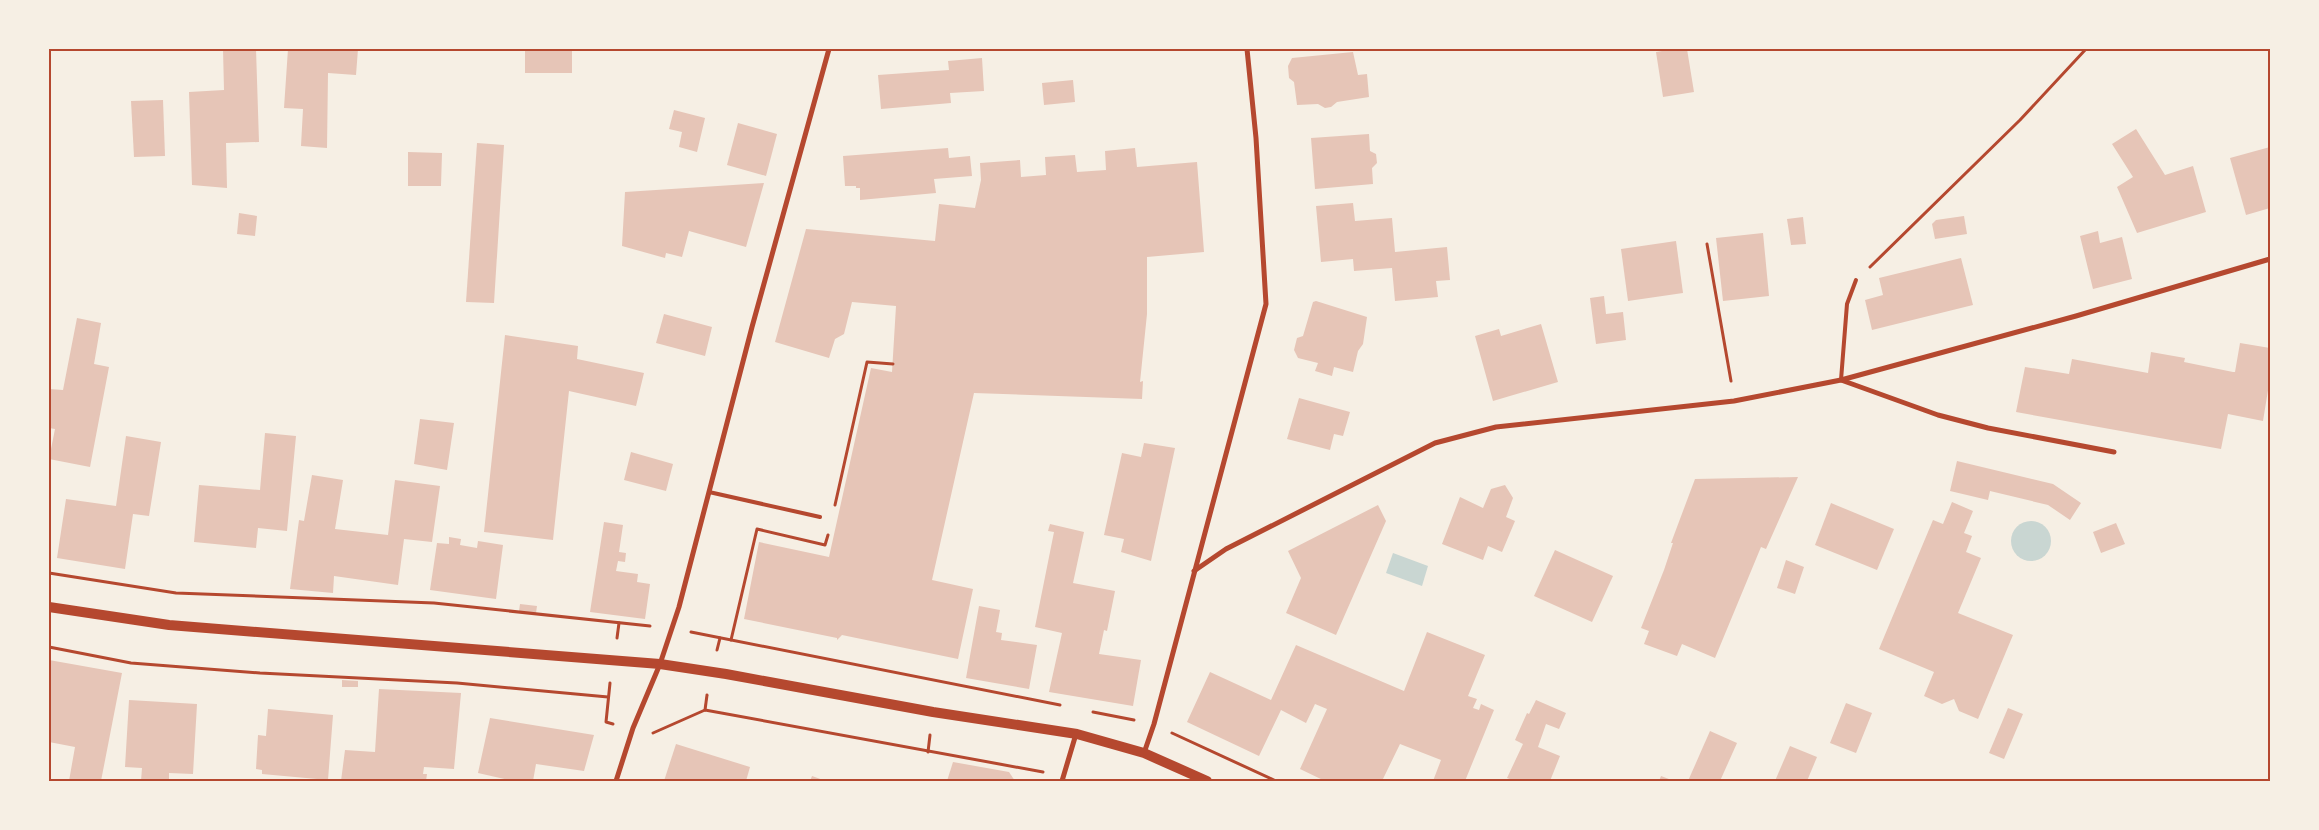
<svg xmlns="http://www.w3.org/2000/svg" width="2319" height="830" viewBox="0 0 2319 830" font-family="'Golos Text',sans-serif">
	<style>
		.water { fill: #c9d6d2 }
		.building { fill: #e6c5b7 }
		.lines { fill: none; stroke-linecap: round; stroke-linejoin: round }
		.path { stroke: #b5482f; stroke-width: 3 }
		.service { stroke: #b5482f; stroke-width: 4 }
		.minor { stroke: #b5482f; stroke-width: 5 }
		.secondary { stroke: #b5482f; stroke-width: 10 }
		.neatline { fill: none; stroke: #b5482f; stroke-width: 2 }
	</style>
	<rect width="100%" height="100%" fill="#f6efe4"/>
	<g class="water">
		<circle cx="2031" cy="541" r="20"/>
		<path d="M1393,553L1428,566L1422,586L1386,573Z"/>
	</g>
	<g class="building">
		<path d="M95,49H116V50L95,51Z"/>
		<path d="M223,49H256L259,142L226,143L227,188L192,185L189,92L224,90Z"/>
		<path d="M288,49H358L356,75L328,73L327,148L301,146L303,109L284,108Z"/>
		<rect x="525" y="49" width="47" height="24"/>
		<path d="M1674,49H1687L1694,92L1663,97L1656,52Z"/>
		<path d="M1353,52L1358,75L1367,74L1369,97L1337,102L1331,107L1325,108L1318,104L1297,105L1294,82L1289,78L1288,66L1292,58Z"/>
		<path d="M982,58L984,91L950,93L951,103L881,109L878,75L949,70L948,61Z"/>
		<path d="M1073,80L1075,102L1044,105L1042,83Z"/>
		<path d="M163,100L165,156L134,157L131,101Z"/>
		<path d="M674,110L705,118L697,152L679,147L682,132L669,129Z"/>
		<path d="M738,123L777,134L766,176L727,165Z"/>
		<path d="M2136,129L2165,175L2193,166L2206,212L2137,233L2117,187L2133,177L2112,144Z"/>
		<path d="M1369,134L1370,151L1376,154L1377,163L1372,168L1373,184L1315,189L1311,138Z"/>
		<path d="M477,143L504,145L494,303L466,302Z"/>
		<path d="M2270,147V208L2246,215L2230,158Z"/>
		<path d="M948,148L949,158L970,156L972,176L934,179L936,193L860,200V188H856V186H845L843,156Z"/>
		<path d="M1135,148L1137,167L1197,162L1204,252L1147,257V314L1140,382L1143,381L1142,399L974,393L932,580L973,589L958,659L842,635L837,640V638L744,619L759,542L829,557L871,368L892,372L896,306L852,302L844,334L835,339L829,358L775,342L806,229L935,241L939,204L975,208L981,180L980,163L1020,160L1021,177L1046,175L1045,157L1075,155L1077,172L1106,170L1105,151Z"/>
		<path d="M408,152L442,153L441,186H408Z"/>
		<path d="M764,183L746,247L689,231L682,257L666,253L665,258L622,246L625,192Z"/>
		<path d="M1353,203L1355,221L1392,218L1395,252L1447,247L1450,280L1436,281L1438,297L1395,301L1392,268L1354,271L1353,259L1321,262L1316,206Z"/>
		<path d="M239,213L257,216L255,236L237,234Z"/>
		<path d="M1964,216L1967,234L1935,239L1932,224L1936,220Z"/>
		<path d="M1803,217L1806,244L1791,245L1787,219Z"/>
		<path d="M2098,231L2100,243L2122,237L2132,279L2093,289L2080,236Z"/>
		<path d="M1763,233L1769,296L1723,301L1716,238Z"/>
		<path d="M1676,241L1683,293L1628,301L1621,249Z"/>
		<path d="M1961,258L1973,305L1872,330L1865,300L1883,295L1879,278Z"/>
		<path d="M1604,296L1606,314L1623,312L1626,340L1596,344L1590,298Z"/>
		<path d="M1316,301L1367,317L1363,344L1358,351L1353,372L1334,367L1332,376L1315,371L1318,363L1298,358L1294,350L1297,338L1303,336L1313,302Z"/>
		<path d="M664,314L712,327L705,356L656,343Z"/>
		<path d="M77,318L101,323L94,364L109,367L90,467L49,459L55,429L49,428V389L63,390Z"/>
		<path d="M1541,324L1558,382L1493,401L1475,336L1499,329L1501,336Z"/>
		<path d="M505,335L578,346L577,359L644,373L636,406L569,391L553,540L484,532Z"/>
		<path d="M2240,343L2270,348V378L2263,421L2228,414L2221,449L2016,412L2025,367L2069,374L2072,359L2148,373L2151,352L2185,358L2184,362L2233,372H2235Z"/>
		<path d="M1299,398L1350,412L1343,436L1334,434L1330,450L1287,439Z"/>
		<path d="M420,419L454,423L447,470L414,464Z"/>
		<path d="M265,433L296,436L287,531L258,528L256,548L194,542L199,485L260,490Z"/>
		<path d="M126,436L161,442L149,516L133,514L125,569L57,558L66,499L116,506Z"/>
		<path d="M1144,443L1175,448L1151,561L1121,552L1124,539L1104,535L1122,453L1141,457Z"/>
		<path d="M631,452L673,464L666,491L624,480Z"/>
		<path d="M1957,461L2053,484L2081,503L2070,520L2048,505L1990,491L1988,500L1950,491Z"/>
		<path d="M312,475L343,480L335,529L388,535L395,480L440,486L432,542L404,539L398,585L334,576L333,593L290,589L299,520L304,521Z"/>
		<path d="M1798,477L1766,549L1761,547L1715,658L1682,644L1677,656L1644,644L1649,631L1641,628L1664,570L1673,543H1671L1695,479Z"/>
		<path d="M1505,485L1513,498L1506,517L1515,521L1502,552L1488,546L1483,560L1442,544L1460,497L1483,508L1491,489Z"/>
		<path d="M1952,502L1973,511L1964,533L1972,536L1966,552L1981,558L1958,613L2013,635L1978,719L1959,711L1954,699L1942,704L1924,696L1934,672L1879,649L1933,520L1943,524Z"/>
		<path d="M1831,503L1894,529L1877,570L1815,545Z"/>
		<path d="M1378,505L1386,521L1336,635L1286,613L1301,578L1288,551Z"/>
		<path d="M604,522L623,525L619,552L626,553L625,562L618,561L616,571L638,574L637,582L650,584L645,619L590,612Z"/>
		<path d="M2116,523L2125,544L2101,553L2093,532Z"/>
		<path d="M1050,524L1084,532L1073,583L1115,591L1107,631L1104,630L1099,654L1141,660L1133,706L1049,692L1062,633L1035,627L1054,532L1048,531Z"/>
		<path d="M449,537L461,539L460,545L477,548L478,541L503,545L496,599L430,590L437,543L449,544Z"/>
		<path d="M1555,550L1613,576L1592,622L1534,596Z"/>
		<path d="M1786,560L1804,567L1795,594L1777,588Z"/>
		<path d="M520,604L537,606L536,613L519,611Z"/>
		<path d="M979,606L1000,610L996,632L1002,633L1001,640L1037,645L1029,689L966,678Z"/>
		<path d="M1427,632L1485,655L1468,696L1477,699L1473,708L1479,710L1481,704L1494,710L1465,781H1433L1441,760L1400,744L1382,781H1325L1300,769L1327,709L1315,704L1306,723L1281,710L1259,756L1187,722L1210,672L1271,700L1296,645L1404,691Z"/>
		<path d="M49,660L122,673L101,781H69L75,747L49,742Z"/>
		<path d="M342,680L358,681V687H342Z"/>
		<path d="M379,689L461,693L454,769L424,767L423,774H427L426,781H341L345,750L375,752Z"/>
		<path d="M129,700L197,704L193,774L169,773V781H141L142,768L125,767Z"/>
		<path d="M1536,700L1566,713L1559,729L1546,724L1538,747L1560,756L1550,781H1515L1507,778L1523,744L1515,740L1527,713L1529,714Z"/>
		<path d="M1846,703L1872,713L1856,753L1830,743Z"/>
		<path d="M2008,708L2023,714L2004,759L1989,753Z"/>
		<path d="M268,709L333,715L328,780L262,774V770L256,769L258,735L266,736Z"/>
		<path d="M490,718L594,735L584,771L536,764L533,781H513L478,773Z"/>
		<path d="M1710,731L1737,743L1720,781H1688Z"/>
		<path d="M676,744L750,767L746,781H664Z"/>
		<path d="M1790,746L1817,757L1807,781H1775Z"/>
		<path d="M953,762L1009,772L1015,781H947Z"/>
		<path d="M812,776L826,781H810Z"/>
		<path d="M1661,776L1674,781H1659Z"/>
	</g>
	<g class="lines">
		<g class="path">
			<path d="M1707,244L1731,381"/>
			<path d="M1870,267L2020,120L2086,49"/>
			<path d="M835,505L867,362L893,364"/>
			<path d="M49,573L176,593L434,603L650,626"/>
			<path d="M691,632L1060,705"/>
			<path d="M617,638L619,623"/>
			<path d="M731,640L757,529L825,545L828,535"/>
			<path d="M49,647L131,663L260,673L457,683L608,697"/>
			<path d="M717,650L720,638"/>
			<path d="M610,683L606,722L613,724"/>
			<path d="M705,710L707,695"/>
			<path d="M1093,712L1134,720"/>
			<path d="M653,733L705,710L1043,772"/>
			<path d="M1172,733L1276,781"/>
			<path d="M928,752L930,735"/>
		</g>
		<g class="service">
			<path d="M1841,380L1847,304L1856,280"/>
			<path d="M709,492L820,517"/>
		</g>
		<g class="minor">
			<path d="M1841,380L1938,415L1988,428L2114,452"/>
			<path d="M1194,571L1226,549L1435,443L1496,427L1734,401L1841,380L2076,316L2270,259"/>
			<path d="M1144,753L1154,724L1266,304L1256,138L1247,49"/>
			<path d="M616,781L633,728L660,664L679,607L752,327L829,49"/>
			<path d="M1062,781L1076,734"/>
		</g>
		<path class="secondary" d="M49,607L169,625L660,664L726,674L933,712L1077,734L1144,753L1207,781"/>
	</g>
	<rect width="2319" height="830" fill="none" stroke="#f6efe4" stroke-width="100"/>
	<rect x="50" y="50" width="2219" height="730" class="neatline"/>
</svg>
